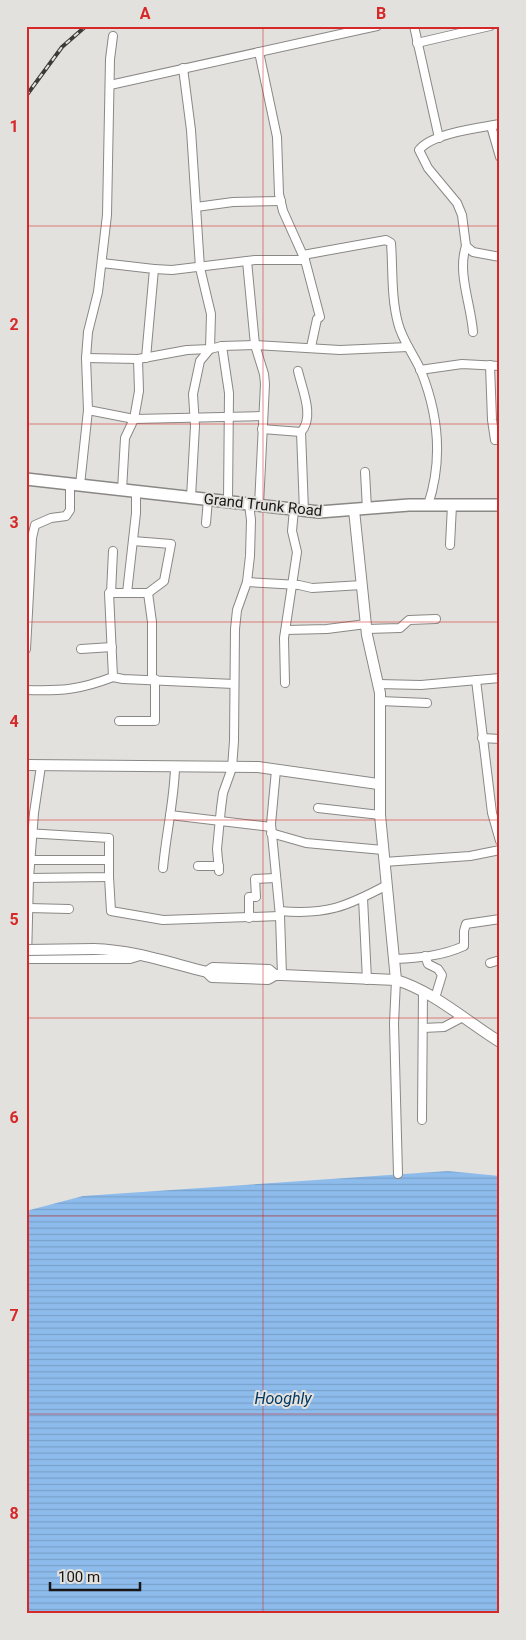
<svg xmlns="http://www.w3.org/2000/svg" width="526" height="1640" viewBox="0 0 526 1640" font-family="Roboto,sans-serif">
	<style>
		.water { fill: url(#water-rules) }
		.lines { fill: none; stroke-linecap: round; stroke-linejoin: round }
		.street-casing { stroke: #8a8885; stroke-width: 10 }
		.secondary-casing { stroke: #8a8885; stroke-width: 12 }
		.primary-casing { stroke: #8a8885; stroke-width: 14 }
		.street { stroke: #fff; stroke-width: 8 }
		.secondary { stroke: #fff; stroke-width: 10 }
		.primary { stroke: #fff; stroke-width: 11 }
		.rail-casing { stroke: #3c3b39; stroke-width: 4 }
		.rail { stroke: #e3e1dd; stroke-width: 2; stroke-dasharray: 5.5; stroke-linecap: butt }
		.secondary-bridge-casing { stroke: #8a8885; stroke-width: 12; stroke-linecap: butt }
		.secondary-bridge { stroke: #fff; stroke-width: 10 }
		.grid { fill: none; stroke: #d62828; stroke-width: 1; stroke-opacity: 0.55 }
		.labels { text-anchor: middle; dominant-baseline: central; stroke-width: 4; stroke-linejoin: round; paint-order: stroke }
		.street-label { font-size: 15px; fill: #181716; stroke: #e3e1dd }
		.water-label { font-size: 16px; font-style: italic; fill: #023964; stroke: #e3e1dd }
		.neatline { fill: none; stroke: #d62828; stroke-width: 2 }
		.grid-label { font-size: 16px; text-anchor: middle; font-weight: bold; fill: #d62828 }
	</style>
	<defs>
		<pattern id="water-rules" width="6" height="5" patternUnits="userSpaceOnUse" patternTransform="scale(1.25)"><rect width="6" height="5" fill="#8dbcec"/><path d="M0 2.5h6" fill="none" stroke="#79a1ca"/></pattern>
	</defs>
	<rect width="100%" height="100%" fill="#e3e1dd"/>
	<path class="water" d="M448,1171L500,1176V1614H26V1211L83,1196Z"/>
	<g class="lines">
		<g class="street-casing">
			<g id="street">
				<path d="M414,26L439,138"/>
				<path d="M417,43L490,26"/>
				<path d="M259,52L277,137L279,194L283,211L305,260L320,317L317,319L311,347"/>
				<path d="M110,85L377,26"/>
				<path d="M500,124C479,128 432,133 419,150L428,168L457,203L462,215L466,246L473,252L500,257"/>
				<path d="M491,126L500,157"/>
				<path d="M196,207L233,202L281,201"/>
				<path d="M466,246C457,273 471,304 473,332"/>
				<path d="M303,255L386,240L391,243C393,269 391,297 398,323C402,340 414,355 421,371C439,416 443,460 428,505"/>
				<path d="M247,261L255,345L264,374L265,384L259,505"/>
				<path d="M102,263L154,269L146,358"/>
				<path d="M154,269L172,270L255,260H305"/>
				<path d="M222,346L255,345L340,350L408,347"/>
				<path d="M86,358L138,359L187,350L210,349L211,314L200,268L191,130L183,68"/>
				<path d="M490,365L492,420L495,440L500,439"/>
				<path d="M420,370L462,364L500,366"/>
				<path d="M298,371C302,389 315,417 301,432"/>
				<path d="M88,410L134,419L262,416"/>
				<path d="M262,429L301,432L304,511"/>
				<path d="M365,472L367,509"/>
				<path d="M80,485L88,410L86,358L88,332L98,292L107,215L110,59L113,36"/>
				<path d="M122,490L125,438L134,419L139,391L138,359"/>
				<path d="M191,497L195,426L193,394L200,361L210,349L222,346L229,393L228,501"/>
				<path d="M206,523L208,499"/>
				<path d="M133,541L171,544L164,581L148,593"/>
				<path d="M450,545L452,505"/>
				<path d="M247,582L299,585L312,588L362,585"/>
				<path d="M111,593L113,551"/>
				<path d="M127,593L136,513V491"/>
				<path d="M367,629L400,628L409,620L436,619"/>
				<path d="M286,630L327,629L366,624"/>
				<path d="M26,649L32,538L35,525L51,518L66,516L70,510V484"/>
				<path d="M81,649L112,647"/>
				<path d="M152,679V622L148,593H109L113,677L123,679L234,684"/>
				<path d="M476,680L492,813L500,841"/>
				<path d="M285,683L284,638L297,552L292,531L294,509"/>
				<path d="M378,684L421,685L500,678"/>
				<path d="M26,690C62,691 79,690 113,677"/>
				<path d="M380,701L427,703"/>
				<path d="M119,721H155V679"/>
				<path d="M482,738L500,739"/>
				<path d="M41,766L34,813L29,878L27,959H130L140,956"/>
				<path d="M276,770L271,824L280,916L282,975"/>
				<path d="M318,808L380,815"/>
				<path d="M170,815L271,827"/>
				<path d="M26,833L109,838V877L29,878"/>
				<path d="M271,833L306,843L383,850"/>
				<path d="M30,860H108"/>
				<path d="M384,862L470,856L500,850"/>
				<path d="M198,866H219"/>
				<path d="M163,868C166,834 174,801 175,768"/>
				<path d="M219,871L217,849L221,808L223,793L232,768L234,741L235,629L237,610L247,582L250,556L251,520L249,504"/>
				<path d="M109,877L111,911L163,920L280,916"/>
				<path d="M363,898L367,980"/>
				<path d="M28,908L69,909"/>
				<path d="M280,911C326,915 346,907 387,885"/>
				<path d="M249,918V897H256L255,879L275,878"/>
				<path d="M425,956L428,964L438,969L442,975L435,998"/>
				<path d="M395,959C418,958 442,956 464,946V931L466,924L500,919"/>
				<path d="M490,963L500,960"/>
				<path d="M396,980L394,1024L398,1174"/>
				<path d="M423,1028L444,1027L461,1018"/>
				<path d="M422,1120L423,991"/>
			</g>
		</g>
		<g class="secondary-casing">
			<g id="secondary">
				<path d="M354,510L367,635L380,693V815L396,980"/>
				<path d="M26,765L258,767L378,784"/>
				<path d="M94,949C133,950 170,963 207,972L212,977L268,979L275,975H282L396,980C433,991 466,1021 500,1042"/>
				<path d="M207,972L213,968L269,970L275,975"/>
			</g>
		</g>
		<g class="primary-casing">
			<path id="primary" d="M26,479L319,512L409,505H500"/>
		</g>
		<use href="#street" class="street"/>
		<use href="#secondary" class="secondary"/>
		<use href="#primary" class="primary"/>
		<g class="rail-casing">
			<path id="rail" d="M26,96L62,47L86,26"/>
		</g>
		<use href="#rail" class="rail"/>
		<g class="secondary-bridge-casing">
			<path id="secondary-bridge" d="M26,950L94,949"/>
		</g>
		<use href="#secondary-bridge" class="secondary-bridge"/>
	</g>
	<path class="grid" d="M263,26V1614M26,226H500M26,424H500M26,622H500M26,820H500M26,1018H500M26,1216H500M26,1414H500"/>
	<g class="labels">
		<g class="street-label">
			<text transform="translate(263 505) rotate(6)">Grand Trunk Road</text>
		</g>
		<g class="water-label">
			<text x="283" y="1398">Hooghly</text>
		</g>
	</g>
	<rect width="526" height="1640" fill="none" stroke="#e3e1dd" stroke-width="55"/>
	<path d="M50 1582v8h90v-8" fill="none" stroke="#181716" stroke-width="2.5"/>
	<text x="58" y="1582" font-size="15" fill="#181716" stroke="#e3e1dd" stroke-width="4" paint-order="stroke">100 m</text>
	<rect x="28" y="28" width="470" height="1584" class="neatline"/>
	<g class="grid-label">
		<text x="145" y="19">A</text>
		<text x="381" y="19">B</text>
		<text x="14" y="132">1</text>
		<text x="14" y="330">2</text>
		<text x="14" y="528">3</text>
		<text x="14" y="727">4</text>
		<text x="14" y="925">5</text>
		<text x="14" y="1123">6</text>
		<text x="14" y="1321">7</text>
		<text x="14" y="1519">8</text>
	</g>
</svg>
